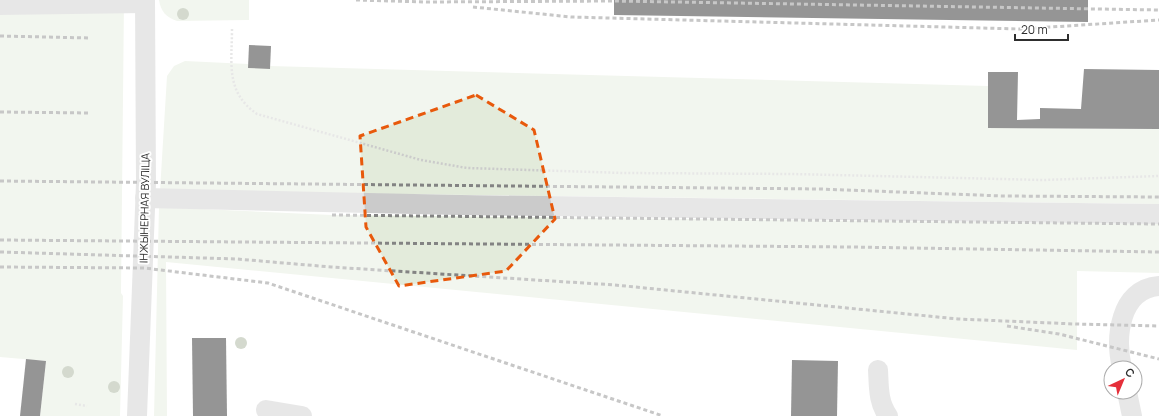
<svg xmlns="http://www.w3.org/2000/svg" width="1159" height="416" viewBox="0 0 1159 416" font-family="Manrope,sans-serif">
	<style>
		.green { fill: #e3ebdb }
		.building { fill: #151515 }
		.lines { fill: none; stroke-linecap: round; stroke-linejoin: round }
		.path { stroke: #cbcbcb; stroke-width: 2.5; stroke-dasharray: 2 2; stroke-linecap: butt }
		.minor { stroke: #cbcbcb; stroke-width: 20 }
		.rail { stroke: #838383; stroke-width: 3; stroke-dasharray: 4 3; stroke-linecap: butt }
		.tree { fill: #9fac93 }
		.marked { fill: none; stroke: #e8590c; stroke-width: 3; stroke-dasharray: 8 5; stroke-linejoin: round }
		.labels { text-anchor: middle; dominant-baseline: central; stroke-width: 4; stroke-linejoin: round; paint-order: stroke }
		.street-label { font-size: 11px; fill: #2e2e2e; stroke: #fff }
	</style>
	<rect width="100%" height="100%" fill="#fff"/>
	<g class="green">
		<path d="M0,0H124L121,293L123,296L120,416H40L46,361L0,357Z"/>
		<path d="M159,0H249V20L177,21C166,17 161,12 159,0Z"/>
		<path d="M185,61L248,64V68L270,66L988,86V128L1159,129V204L160,191L167,76L174,66Z"/>
		<path d="M159,207L332,215L1159,224V273L1077,271V350L166,262L167,416H154Z"/>
	</g>
	<g class="building">
		<path d="M614,0H1088V22L614,15Z"/>
		<path d="M249,45L271,46L270,69L248,68Z"/>
		<path d="M1084,69L1159,70V129L988,128V72H1018L1017,120L1040,119V108L1081,109Z"/>
		<path d="M192,338H226L227,416H193Z"/>
		<path d="M26,359L46,361L40,416H20Z"/>
		<path d="M792,360L838,361L837,416H791Z"/>
	</g>
	<g class="lines">
		<g class="path">
			<path d="M232,29C232,63 225,92 257,114L421,160L467,168L624,173L793,174L1043,180L1159,176"/>
			<path d="M75,404L87,406"/>
		</g>
		<g class="minor">
			<path d="M0,5L145,3"/>
			<path d="M145,198L460,205L1159,214"/>
			<path d="M1122,368C1115,338 1119,289 1159,286"/>
			<path d="M878,370C879,387 878,402 888,416"/>
			<path d="M1127,392L1132,416"/>
			<path d="M266,410L302,416"/>
			<path d="M137,416L146,183L145,0"/>
		</g>
		<g class="rail">
			<path d="M356,0L427,2L614,1L1159,10"/>
			<path d="M473,7L571,17L1020,29L1159,20"/>
			<path d="M0,36L90,38"/>
			<path d="M0,112L90,113"/>
			<path d="M0,181L820,189L1003,196L1159,197"/>
			<path d="M332,215L1159,224"/>
			<path d="M0,240L851,247L1159,252"/>
			<path d="M0,252L237,259L331,267L615,285L958,319L1075,324L1159,326"/>
			<path d="M0,267L144,268L268,283L663,416"/>
			<path d="M1007,326L1059,334L1159,359"/>
		</g>
	</g>
	<g class="tree">
		<circle cx="183" cy="14" r="6"/>
		<circle cx="241" cy="343" r="6"/>
		<circle cx="68" cy="372" r="6"/>
		<circle cx="114" cy="387" r="6"/>
	</g>
	<path d="M0 0H1159V416H0ZM476,95L534,130L555,219L506,271L399,286L366,227L360,136Z" fill="#fff" fill-opacity=".55" fill-rule="evenodd"/>
	<path class="marked" d="M476,95L534,130L555,219L506,271L399,286L366,227L360,136Z"/>
	<g class="labels">
		<g class="street-label">
			<text transform="translate(144 208) rotate(-89)">ІНЖЫНЕРНАЯ ВУЛІЦА</text>
		</g>
	</g>
	<g transform="translate(1123 380) rotate(44)"><circle r="19" fill="#ffffff" stroke="#ababab"/>
	<path d="M0-3L7 15L0 10L-7 15Z" fill="#e52f3a"/>
	<text y="-6" font-size="11" font-weight="bold" text-anchor="middle" fill="#2e2e2e">С</text>
	</g>
	<path d="M1015 34v6h53v-6" fill="none" stroke="#2e2e2e" stroke-width="2"/>
	<text x="1021" y="34" font-size="12" fill="#2e2e2e" stroke="#ffffff" stroke-width="3" paint-order="stroke">20 m</text>
</svg>
